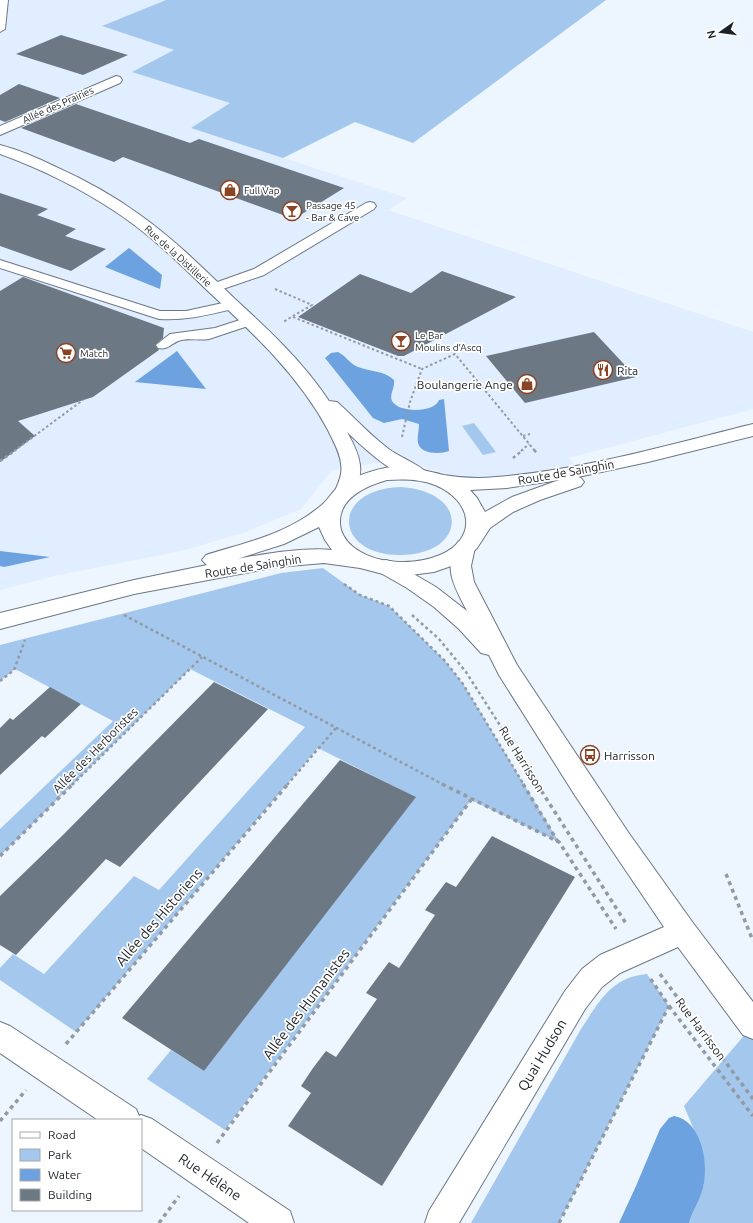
<svg xmlns="http://www.w3.org/2000/svg" width="753" height="1223" viewBox="0 0 753 1223" font-family="Ubuntu,sans-serif">
	<style>
		.built { fill: #e0eeff }
		.green { fill: #a4c7ee }
		.water { fill: #6ca2e0 }
		.building { fill: #6d7885 }
		.lines { fill: none; stroke-linecap: round; stroke-linejoin: round }
		.lane-casing { stroke: #6c7784; stroke-width: 2 }
		.street-casing { stroke: #6c7784; stroke-width: 2 }
		.secondary-casing { stroke: #6c7784; stroke-width: 2 }
		.path-far2 { stroke: #939aa1; stroke-width: 2; stroke-dasharray: 2.5 2.5; stroke-linecap: butt }
		.path-far1 { stroke: #939aa1; stroke-width: 2.5; stroke-dasharray: 3 3; stroke-linecap: butt }
		.path { stroke: #939aa1; stroke-width: 3.5; stroke-dasharray: 4 4; stroke-linecap: butt }
		.lane { fill: #fff; fill-rule: evenodd }
		.street { fill: #fff; fill-rule: evenodd }
		.secondary { fill: #fff; fill-rule: evenodd }
		.labels { text-anchor: middle; dominant-baseline: central; stroke-width: 3.5; stroke-linejoin: round; paint-order: stroke }
		.far-street-label { font-size: 10px; fill: #1d2227; stroke: #fff }
		.far-poi-label { font-size: 10px; fill: #1d2227; stroke: #fff; text-anchor: start }
		.poi-label { font-size: 12px; fill: #1d2227; stroke: #fff; text-anchor: start }
		.street-label { font-size: 12px; fill: #1d2227; stroke: #fff }
		.near-street-label { font-size: 14px; fill: #1d2227; stroke: #fff }
	</style>
	<rect width="100%" height="100%" fill="#edf5fe"/>
	<path class="built" d="M0,0H166L103,26L175,50L133,72L231,103L191,128L407,198L388,210L753,332V409L569,458L574,464L516,475L470,480L413,464L374,463L332,470L301,509L243,533L181,551L54,576L0,590Z"/>
	<g class="green">
		<path d="M166,0H606L413,143L355,122L283,158L191,128L230,103L132,72L174,50L102,26Z"/>
		<path d="M474,423L496,452L483,455L462,426Z"/>
		<path d="M401,487C472,492 466,556 399,555C333,554 331,489 401,487Z"/>
		<path d="M323,568L360,595L389,606L445,661L463,684L559,842L471,800L225,1130L147,1079L171,1050L204,1071L415,797L318,748L76,1032L0,980V968L13,954L44,974L134,876L159,890L305,727L190,669L0,856V829L113,721L17,670H14L0,681V645L281,573Z"/>
		<path d="M647,974L669,1006L559,1223H471L581,1029C599,1002 611,977 647,974Z"/>
		<path d="M753,1025V1223H689L704,1184L700,1144L684,1106Z"/>
	</g>
	<g class="water">
		<path d="M129,248L162,275L160,289L105,267Z"/>
		<path d="M177,351L206,389L135,382Z"/>
		<path d="M338,352C346,356 350,364 358,367C371,372 383,370 394,380C395,389 389,394 392,401C398,413 435,413 439,400L444,399L449,451C441,454 421,455 418,443C417,438 419,430 419,424L402,419L384,423L373,418L325,358L331,353Z"/>
		<path d="M0,551L50,557L4,567L0,566Z"/>
		<path d="M674,1116C701,1121 708,1160 704,1183C702,1196 693,1210 689,1223H619L636,1186L660,1129L669,1118Z"/>
	</g>
	<g class="building">
		<path d="M61,35L128,55L83,75L16,54Z"/>
		<path d="M19,84L60,98L5,122L0,120V95Z"/>
		<path d="M76,104L190,143L199,139L344,188L294,219L123,157L114,162L21,128Z"/>
		<path d="M0,193L48,209L37,215L76,229L65,236L106,249L71,271L0,246Z"/>
		<path d="M442,271L516,297L404,356H398L298,317L360,274L411,293Z"/>
		<path d="M23,277L164,328L163,338L155,345L159,350L93,397L18,421L35,436L0,462V291Z"/>
		<path d="M594,332L636,377L525,403L486,356Z"/>
		<path d="M214,682L268,709L120,867L106,859L16,955L0,945V896L64,834Z"/>
		<path d="M50,687L81,704L45,738L42,736L0,775V728L10,718L13,720Z"/>
		<path d="M340,760L416,797L204,1071L122,1018Z"/>
		<path d="M492,836L575,877L382,1186L288,1126L311,1093L301,1086L313,1068L326,1051L336,1057L377,999L366,993L389,962L399,968L435,915L425,910L446,882L456,887Z"/>
	</g>
	<g class="lines">
		<g class="lane-casing">
			<g id="lane">
				<path d="M0,0H8L5,29L0,32Z"/>
				<path d="M370,202L374,203L376,206L374,209L264,275L214,292L209,291L207,288L209,285L254,269L366,203Z"/>
				<path d="M0,260L160,311H186L232,301L237,302L239,305L237,308C211,314 186,321 159,319L0,268Z"/>
				<path d="M249,317L254,318L256,321L254,324L209,339C199,341 188,337 178,341C170,345 167,350 158,348L156,345L170,334L215,328Z"/>
			</g>
		</g>
		<g class="street-casing">
			<g id="street">
				<path d="M116,76L120,77L122,80L120,83L0,135V126Z"/>
				<path d="M0,145C19,150 38,158 56,167C85,180 114,196 140,215C174,239 205,270 235,299C269,330 303,362 329,401L337,402C355,418 371,436 390,450C400,457 424,467 429,475L426,479C402,485 364,448 347,432C360,455 367,473 351,497L344,499L337,497L334,493C338,484 343,474 341,464C340,452 333,441 328,430C299,376 254,334 210,293C180,264 151,235 116,212C80,188 41,169 0,154Z"/>
				<path d="M465,540L472,542L475,547L471,566L474,582L517,665L628,832L693,923L753,1002V1039L743,1035L678,947L620,973L602,987L585,1009L459,1223H425L429,1211L565,991L582,969L600,955L664,927L576,797L499,675L489,655L481,653L459,629L434,607L407,588L379,572L375,567L379,562L386,560L393,562L436,587L467,611C455,588 442,568 458,542Z"/>
				<path d="M0,1022L10,1026L136,1109L139,1116L141,1115L152,1119L290,1211L294,1223H249L141,1148V1120H98L0,1053Z"/>
			</g>
		</g>
		<g class="secondary-casing">
			<path id="secondary" d="M753,424V436L648,462L578,477L581,478L584,482L581,486L540,500L513,512L490,528L477,548L469,556L454,565L434,572L403,576L387,575L360,568L324,563L277,567L134,594L0,629V613L134,580L207,565L202,560L206,555C237,545 270,538 299,521C308,516 316,510 324,503C328,499 331,494 335,490C349,478 367,472 385,468C405,464 425,471 444,475C461,478 479,479 496,477C583,470 668,445 753,424ZM387,480C403,479 420,479 435,485C472,500 479,538 440,555C414,566 375,565 352,546C346,541 340,532 340,523C339,498 366,486 387,480ZM559,480L512,497L485,512L477,498L470,490L507,488ZM319,527L325,540L332,550C306,547 263,554 237,559L284,544Z"/>
		</g>
		<g class="path-far2">
			<path d="M275,289L312,305L283,322"/>
			<path d="M293,317L422,369"/>
			<path d="M523,436L530,434"/>
			<path d="M402,437L410,402L422,369L455,354L535,451"/>
			<path d="M14,451L83,400"/>
			<path d="M521,451L529,444"/>
		</g>
		<g class="path-far1">
			<path d="M534,450L538,454"/>
			<path d="M513,458L523,450"/>
			<path d="M0,461L16,450"/>
			<path d="M344,584L360,595L389,606L445,661L463,684L524,785"/>
			<path d="M124,615L444,785"/>
			<path d="M412,615L439,639L466,672L538,785"/>
			<path d="M0,681L14,670L25,640"/>
			<path d="M72,785L202,657"/>
			<path d="M287,785L336,728"/>
		</g>
		<g class="path">
			<path d="M442,784L559,842L616,929"/>
			<path d="M523,784L558,842"/>
			<path d="M537,784L627,925"/>
			<path d="M0,856L73,784"/>
			<path d="M726,874L753,941"/>
			<path d="M660,974L753,1099"/>
			<path d="M669,1006L753,1116"/>
			<path d="M66,1044L288,784"/>
			<path d="M0,1121L26,1090"/>
			<path d="M217,1143L471,800"/>
			<path d="M159,1223L179,1196"/>
			<path d="M559,1223L669,1006L650,978"/>
		</g>
		<use href="#lane" class="lane"/>
		<use href="#street" class="street"/>
		<use href="#secondary" class="secondary"/>
	</g>
	<defs>
		<g id="shop-ring" transform="scale(1)"><circle r="9.5" fill="#fff" stroke="#8b4324" stroke-width="1.5"/><path d="M-5-2.5h2.3a2.7 3.5 0 0 1 5.4 0H5L5.5 6h-11ZM-1.5-2.5h3a1.5 2.3 0 0 0-3 0Z" fill="#8b4324"/></g>
		<g id="bar-ring" transform="scale(1)"><circle r="9.5" fill="#fff" stroke="#8b4324" stroke-width="1.5"/><path d="M-6-5H6L.8 .8V4.5H3.5V6h-7V4.5H-.8V.8Z" fill="#8b4324"/></g>
		<g id="supermarket-ring" transform="scale(1)"><circle r="9.5" fill="#fff" stroke="#8b4324" stroke-width="1.5"/><path d="M-6-5.5h2.5l.6 2H6L4.5 2H-2.5L-4.4-4H-6ZM-1.5 3.2a1.3 1.3 0 1 0 .1 0ZM3 3.2a1.3 1.3 0 1 0 .1 0Z" fill="#8b4324"/></g>
		<g id="restaurant-ring" transform="scale(1)"><circle r="9.5" fill="#fff" stroke="#8b4324" stroke-width="1.5"/><path d="M-5-6h1v4h1v-4h1v4h1v-4h1v5L-1.5 .5V6h-2V.5L-5-1ZM5-6V6H3V1.5H1.5Q1.5-4 5-6Z" fill="#8b4324"/></g>
		<g id="bus-ring" transform="scale(1)"><circle r="9.5" fill="#fff" stroke="#8b4324" stroke-width="1.5"/><path d="M-5-6H5V4H4V6H2V4H-2V6H-4V4H-5ZM-3.5-4V0h7V-4ZM-3.5 1.2v1.5H-2V1.2ZM2 1.2v1.5H3.5V1.2Z" fill="#8b4324"/></g>
	</defs>
	<g fill-rule="evenodd">
		<use href="#shop-ring" x="230" y="190"/>
		<use href="#bar-ring" x="292" y="211"/>
		<use href="#bar-ring" x="401" y="341"/>
		<use href="#supermarket-ring" x="66" y="353"/>
		<use href="#restaurant-ring" x="603" y="370"/>
		<use href="#shop-ring" x="527" y="384"/>
		<use href="#bus-ring" x="590" y="755"/>
	</g>
	<g class="labels">
		<g class="far-street-label">
			<text transform="translate(58 105) rotate(-24)">Allée des Prairies</text>
			<text transform="translate(178 256) rotate(42)">Rue de la Distillerie</text>
		</g>
		<g class="far-poi-label">
			<text x="244" y="190">Full Vap</text>
			<text x="306" y="205">Passage 45<tspan x="306" dy="12">- Bar &amp; Cave</tspan></text>
			<text x="415" y="335">Le Bar<tspan x="415" dy="12">Moulins d'Ascq</tspan></text>
			<text x="80" y="353">Match</text>
		</g>
		<g class="poi-label">
			<text x="617" y="370">Rita</text>
			<text x="513" y="384" text-anchor="end">Boulangerie Ange</text>
			<text x="604" y="755">Harrisson</text>
		</g>
		<g class="street-label">
			<text transform="translate(566 472) rotate(-10)">Route de Sainghin</text>
			<text transform="translate(253 566) rotate(-9)">Route de Sainghin</text>
			<text transform="translate(95 750) rotate(-45)">Allée des Herboristes</text>
			<text transform="translate(522 759) rotate(58)">Rue Harrisson</text>
			<text transform="translate(701 1029) rotate(53)">Rue Harrisson</text>
		</g>
		<g class="near-street-label">
			<text transform="translate(159 917) rotate(-49)">Allée des Historiens</text>
			<text transform="translate(306 1004) rotate(-53)">Allée des Humanistes</text>
			<text transform="translate(542 1055) rotate(-59)">Quai Hudson</text>
			<text transform="translate(210 1177) rotate(34)">Rue Hélène</text>
		</g>
	</g>
	<rect x="12" y="1119" width="130" height="92" fill="#ffffff" stroke="#a5a7a9"/>
	<rect x="20" y="1132" width="20" height="6" fill="#ffffff" stroke="#a5a7a9"/>
	<text x="48" y="1139" font-size="12" fill="#1d2227">Road</text>
	<rect x="20" y="1149" width="20" height="12" fill="#a4c7ee" stroke="#a5a7a9"/>
	<text x="48" y="1159" font-size="12" fill="#1d2227">Park</text>
	<rect x="20" y="1169" width="20" height="12" fill="#6ca2e0" stroke="#a5a7a9"/>
	<text x="48" y="1179" font-size="12" fill="#1d2227">Water</text>
	<rect x="20" y="1189" width="20" height="12" fill="#6d7885" stroke="#a5a7a9"/>
	<text x="48" y="1199" font-size="12" fill="#1d2227">Building</text>
	<g transform="translate(721 32) rotate(256)" stroke="#ffffff" stroke-width="3" paint-order="stroke">
	<path d="M0-3L7 15L0 10L-7 15Z" fill="#1d2227"/>
	<text y="-6" font-size="11" font-weight="bold" text-anchor="middle" fill="#1d2227">N</text>
	</g>
</svg>
